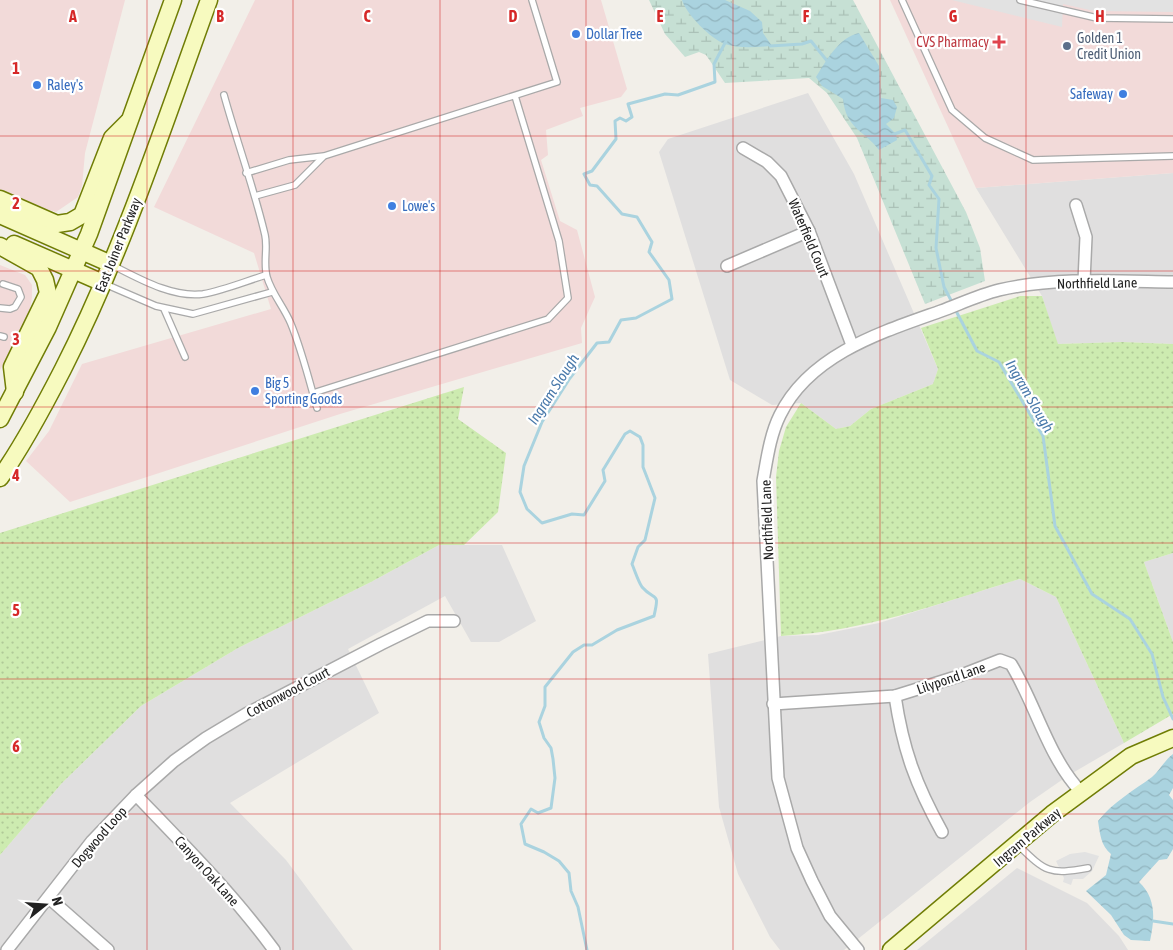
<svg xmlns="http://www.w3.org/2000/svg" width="1173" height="950" viewBox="0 0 1173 950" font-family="'Asap Condensed',sans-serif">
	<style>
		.residential { fill: #e0dfdf }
		.commercial { fill: #f2dad9 }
		.grass { fill: url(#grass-dots) }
		.wetland { fill: url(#wetland-marsh) }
		.parking { fill: #e2e2e2 }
		.water { fill: url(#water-waves) }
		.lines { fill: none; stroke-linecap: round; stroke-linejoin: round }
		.stream { stroke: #aad3df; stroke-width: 3 }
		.lane-casing { stroke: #a9a9a9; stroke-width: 8 }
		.street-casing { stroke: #a9a9a9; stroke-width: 14 }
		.secondary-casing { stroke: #707d05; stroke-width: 19 }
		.lane { stroke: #fff; stroke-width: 5.5 }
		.street { stroke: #fff; stroke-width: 11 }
		.secondary { stroke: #f7fabf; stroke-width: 16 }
		.grid { fill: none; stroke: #d62828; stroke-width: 1; stroke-opacity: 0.55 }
		.shop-dot { fill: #3f7fe0; stroke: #fff; stroke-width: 2 }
		.health-dot { fill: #e0444e; stroke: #fff; stroke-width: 2 }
		.service-dot { fill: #5c6f8a; stroke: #fff; stroke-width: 2 }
		.labels { text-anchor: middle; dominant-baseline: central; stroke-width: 4.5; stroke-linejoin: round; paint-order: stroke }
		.shop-label { font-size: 14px; fill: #366cbe; stroke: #fff; text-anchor: start }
		.service-label { font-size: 14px; fill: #4e5e75; stroke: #fff; text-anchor: start }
		.health-label { font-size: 14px; fill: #be3a42; stroke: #fff; text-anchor: end }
		.street-label { font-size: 14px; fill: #222; stroke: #fff }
		.water-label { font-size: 15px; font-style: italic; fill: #4a7aab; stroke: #fff }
		.grid-label { font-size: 16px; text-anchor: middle; font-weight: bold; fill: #d62828; stroke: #fff; stroke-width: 4.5; stroke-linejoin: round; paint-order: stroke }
	</style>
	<defs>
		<pattern id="grass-dots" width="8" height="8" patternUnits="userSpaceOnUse" patternTransform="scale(1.25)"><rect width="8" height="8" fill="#cdebb0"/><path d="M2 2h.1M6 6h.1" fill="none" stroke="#b0c997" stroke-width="1.8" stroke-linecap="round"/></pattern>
		<pattern id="wetland-marsh" width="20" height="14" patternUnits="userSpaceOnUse" patternTransform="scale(1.25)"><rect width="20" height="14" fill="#c6e0d4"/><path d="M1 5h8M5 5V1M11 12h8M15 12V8" fill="none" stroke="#aac0b6"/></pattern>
		<pattern id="water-waves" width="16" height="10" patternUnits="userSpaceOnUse" patternTransform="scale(1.25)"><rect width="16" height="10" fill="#aad3df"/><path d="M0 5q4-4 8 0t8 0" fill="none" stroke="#92b5bf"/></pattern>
	</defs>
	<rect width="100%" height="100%" fill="#f2efe9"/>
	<g class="residential">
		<path d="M808,93L854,174L938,369L933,384L871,409L850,426L836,429L801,403L772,405L730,380L659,152L668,139Z"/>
		<path d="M1173,173V344L1122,342L1057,344L1042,296L976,188Z"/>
		<path d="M439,545H502L536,621L499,642H471L445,596L348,649L379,713L230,803L286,860L353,950H0V855L62,783L141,706L238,648L371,582Z"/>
		<path d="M1173,553V642L1144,562Z"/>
		<path d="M1020,579L1056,597L1124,743L1069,775L1030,802L844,950H780L770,937L738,874L719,807L708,654L781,636L818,635L879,623Z"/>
		<path d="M1017,868L1087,903L1119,936L1128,950H917Z"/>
	</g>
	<g class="commercial">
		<path d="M0,0H125L85,153L82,186L78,197L56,212L0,195Z"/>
		<path d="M255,0H601L627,89L621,97L580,108L583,116L546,130L548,155L541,160L560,221L577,230L595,297L581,328L582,343L340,414L70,502L26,461L49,431L82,364L271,309L254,253L154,207Z"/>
		<path d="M890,0H1173V173L976,188Z"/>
		<path d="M0,265L25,275L32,285V297L29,314L0,370Z"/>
	</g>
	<g class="grass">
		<path d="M1020,296H1042L1058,344L1122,342L1173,344V553L1144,562L1173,642V714L1124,743L1056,597L1020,579C941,603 864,632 781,636L776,477L779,451L786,427L801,403L836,429L850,426L871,409L933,384L938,369L921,328Z"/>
		<path d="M464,387L458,419L506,453L498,512L464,545H439L371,582L238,648L141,706L62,783L0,855V533Z"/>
	</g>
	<path class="wetland" d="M649,0H853L966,212L980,248L985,281L925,304L857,138L827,93L809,78L725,83L706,55L699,52L685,57L665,34Z"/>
	<g class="parking">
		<path d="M952,0H1173V12L1094,11L1063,4L1062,27Z"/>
		<path d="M1085,852L1099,856L1092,871L1083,879H1073L1071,885L1063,882L1064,878L1056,861L1070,854Z"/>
	</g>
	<g class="water">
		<path d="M682,0H725L750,11L762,22L763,33L772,46C758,47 739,49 725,44C711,39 686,14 682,0Z"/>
		<path d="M859,33L879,66L881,98L893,100L897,107L894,118L886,124L896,134L897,140L879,150C864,130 846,129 843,99L822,86L816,77C826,61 839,37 859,33Z"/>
		<path d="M1173,754V788L1169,795L1173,800V849L1167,859L1159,860L1139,882C1156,898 1155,918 1150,941L1131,940L1124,935L1111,915L1086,891L1106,875L1111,854C1101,846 1100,834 1098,821C1113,802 1133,791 1152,777C1160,770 1164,761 1173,754Z"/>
	</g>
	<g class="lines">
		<g class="stream">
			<path d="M770,46L802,44L811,41L828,62"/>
			<path d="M892,135L905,130L932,176L929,185L939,199L936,248L944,287L953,304"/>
			<path d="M955,309L977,351L999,362L1043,436L1055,526L1092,594L1130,619L1152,654L1163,697L1173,719"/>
			<path d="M1153,921L1173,924"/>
			<path d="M587,950L578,907L571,891L569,873L559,861L544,852L525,844L521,824L531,809L538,813L551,808L555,778L553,759L551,748L544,738L539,722L545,706V687L573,652L584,645H592L617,630L654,616C660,590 655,602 642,587C638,581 635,571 632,564L638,547L645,540L655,498L643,467V445L640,437L630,431L625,434L603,470L605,481L584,515L572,514L542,523L527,509L520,492L524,466L542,422L570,378L597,343L609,342L621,320L636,318L672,299L669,280L649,252L652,242L637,217L622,214L597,186L590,185L584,174L592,171L616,139L615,121L620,118L626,121L632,117L628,104L665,94L678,95L715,82L714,64L726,41"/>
		</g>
		<g class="lane-casing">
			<g id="lane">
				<path d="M902,0L952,110L985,138L1033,160L1173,156"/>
				<path d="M1020,0L1097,18L1173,19"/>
				<path d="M224,95C237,142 254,188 265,235C268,248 263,263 267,277C272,294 284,307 291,324C302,351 309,380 317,408"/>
				<path d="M246,173L289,160L324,156L557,82L532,0"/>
				<path d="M255,196L295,185L323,157"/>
				<path d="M112,265C138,278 172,298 203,294C225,290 246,281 266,275"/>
				<path d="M105,284L156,306L193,314L272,292"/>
				<path d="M0,308L10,309L15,307L21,297L18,289L3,284"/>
				<path d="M164,309L185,357"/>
				<path d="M0,336L4,337"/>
				<path d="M313,393L548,319L568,298L559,241L515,96"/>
				<path d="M1018,845C1046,872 1049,875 1088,868"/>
			</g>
		</g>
		<g class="street-casing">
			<g id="street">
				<path d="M743,148L767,162L781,176L809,231L852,345"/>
				<path d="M1076,205L1086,237L1084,281"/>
				<path d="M727,266L809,231"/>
				<path d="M895,696C903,750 916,785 942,832"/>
				<path d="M773,704L895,696L959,676L1000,660L1011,664C1036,705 1048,757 1081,792"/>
				<path d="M136,795C184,845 233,894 274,950"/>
				<path d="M49,898L108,950"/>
				<path d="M7,950L92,841L136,795L174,761L206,738L246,714L381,644L428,621H454"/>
				<path d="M858,950L830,916L812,881L797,848L778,778L763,481C767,459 770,435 780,415C810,354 882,332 941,311C960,304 979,295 999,290C1055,277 1116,281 1173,282"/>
			</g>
		</g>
		<g class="secondary-casing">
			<g id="secondary">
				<path d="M0,199L57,224L70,222L82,215L112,138L128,122"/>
				<path d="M0,215L111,264"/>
				<path d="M14,244L103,283"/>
				<path d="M0,246L39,268L45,280L48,293L12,367L15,392"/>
				<path d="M0,419L48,327L89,234L173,0"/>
				<path d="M0,478C24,444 44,406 63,369C123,251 164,124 209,0"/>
				<path d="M891,950L1052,814L1131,756L1173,738"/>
			</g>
		</g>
		<use href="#lane" class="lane"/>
		<use href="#street" class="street"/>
		<use href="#secondary" class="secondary"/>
	</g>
	<path class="grid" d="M147,0V950M293,0V950M440,0V950M586,0V950M733,0V950M880,0V950M1026,0V950M0,136H1173M0,271H1173M0,407H1173M0,543H1173M0,679H1173M0,814H1173"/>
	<g class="shop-dot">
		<circle cx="576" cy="34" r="5"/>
		<circle cx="37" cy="85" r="5"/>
		<circle cx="1123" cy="94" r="5"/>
		<circle cx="392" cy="206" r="5"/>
		<circle cx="255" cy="391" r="5"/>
	</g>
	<path class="health-dot" d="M996.5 34.5h5v5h5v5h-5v5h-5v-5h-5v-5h5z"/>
	<circle class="service-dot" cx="1067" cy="46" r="5"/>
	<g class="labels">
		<g class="shop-label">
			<text x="586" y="34">Dollar Tree</text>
			<text x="47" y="85">Raley's</text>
			<text x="1113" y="94" text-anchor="end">Safeway</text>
			<text x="402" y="206">Lowe's</text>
			<text x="265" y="383">Big 5<tspan x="265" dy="16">Sporting Goods</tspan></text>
		</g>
		<g class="service-label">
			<text x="1077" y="38">Golden 1<tspan x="1077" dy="16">Credit Union</tspan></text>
		</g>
		<g class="health-label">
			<text x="989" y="42">CVS Pharmacy</text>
		</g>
		<g class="street-label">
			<text transform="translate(809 238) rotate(67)">Waterfield Court</text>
			<text transform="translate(118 245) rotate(-68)">East Joiner Parkway</text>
			<text transform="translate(1097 283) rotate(-1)">Northfield Lane</text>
			<text transform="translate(767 520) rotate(-92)">Northfield Lane</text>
			<text transform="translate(951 678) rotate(-19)">Lilypond Lane</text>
			<text transform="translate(288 692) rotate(-28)">Cottonwood Court</text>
			<text transform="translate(99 837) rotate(-49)">Dogwood Loop</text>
			<text transform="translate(1027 837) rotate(-40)">Ingram Parkway</text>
			<text transform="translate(207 871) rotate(48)">Canyon Oak Lane</text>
		</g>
		<g class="water-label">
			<text transform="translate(553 389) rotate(-57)">Ingram Slough</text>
			<text transform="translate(1030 396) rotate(60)">Ingram Slough</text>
		</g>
	</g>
	<g class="grid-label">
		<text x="73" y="22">A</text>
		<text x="220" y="22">B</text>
		<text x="367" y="22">C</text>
		<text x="513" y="22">D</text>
		<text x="660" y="22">E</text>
		<text x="806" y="22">F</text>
		<text x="953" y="22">G</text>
		<text x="1100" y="22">H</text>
		<text x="16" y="74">1</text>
		<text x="16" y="209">2</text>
		<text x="16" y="345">3</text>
		<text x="16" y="481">4</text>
		<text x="16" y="616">5</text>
		<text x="16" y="752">6</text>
	</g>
	<g transform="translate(45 905) rotate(73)" stroke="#ffffff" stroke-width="4" paint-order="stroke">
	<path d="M0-4L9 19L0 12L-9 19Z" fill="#222222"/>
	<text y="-8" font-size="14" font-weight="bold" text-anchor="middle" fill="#222222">N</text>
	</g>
</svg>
